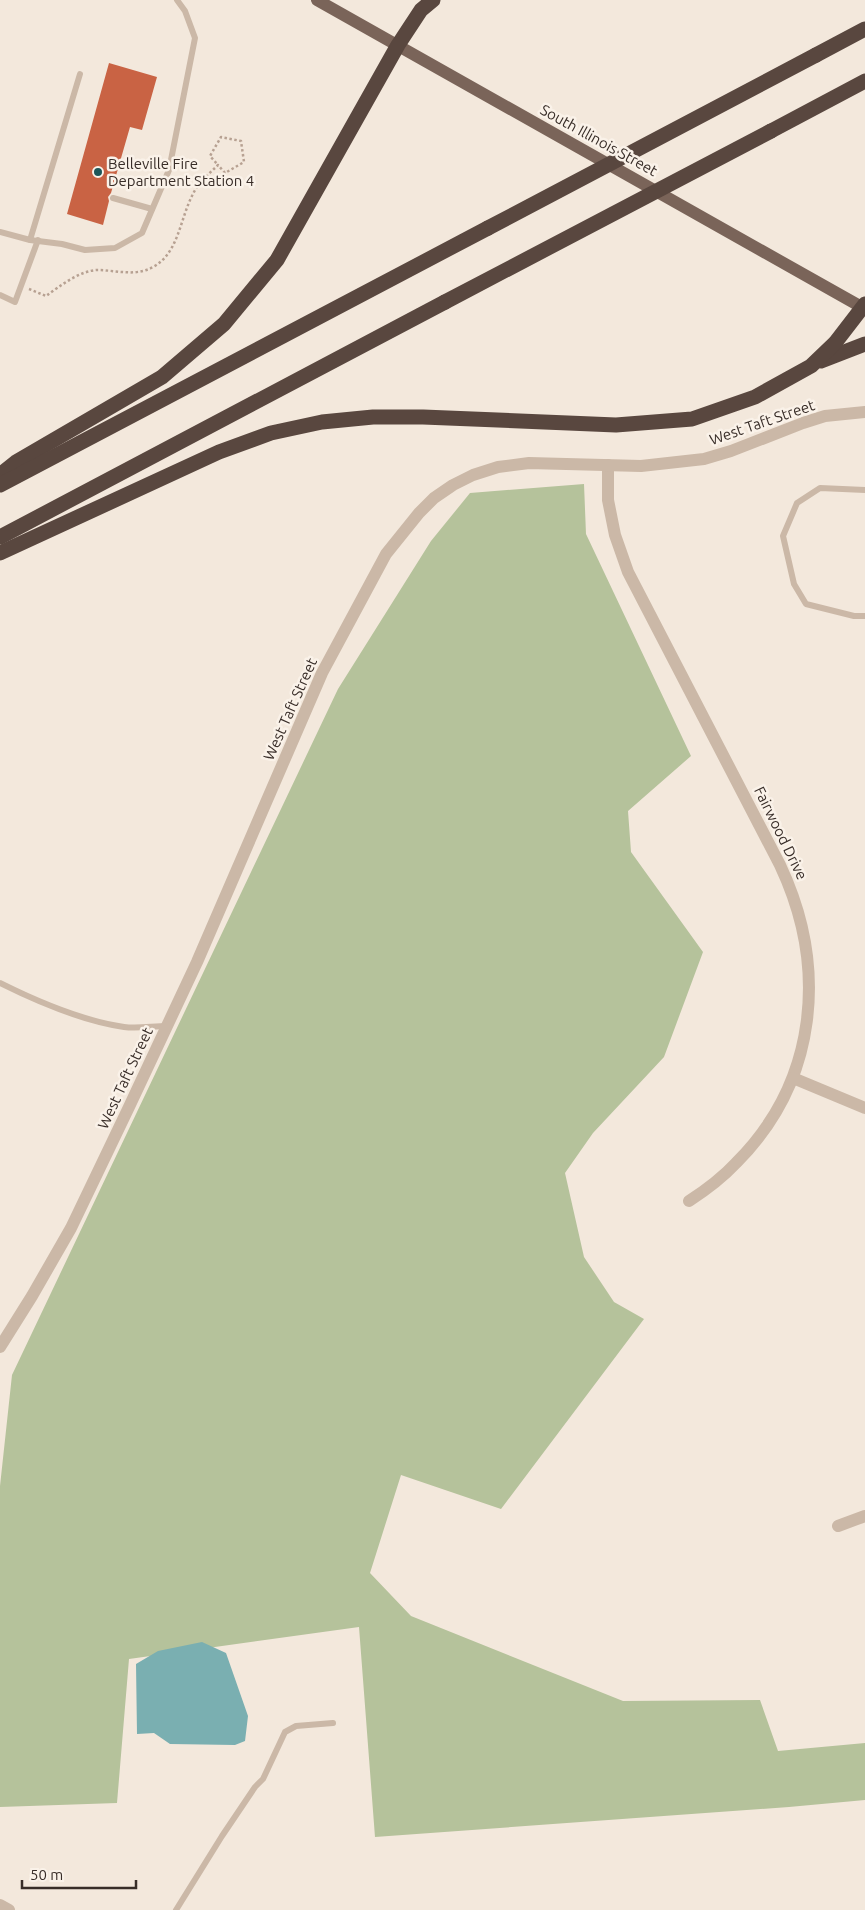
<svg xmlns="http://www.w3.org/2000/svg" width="865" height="1910" viewBox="0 0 865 1910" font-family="Ubuntu,sans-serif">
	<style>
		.green { fill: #b5c29b }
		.water { fill: #7aafb1 }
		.building { fill: #c96344 }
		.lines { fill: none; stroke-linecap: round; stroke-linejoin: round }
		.path { stroke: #b7a192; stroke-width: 2.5; stroke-dasharray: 2.5 2.5; stroke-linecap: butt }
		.service { stroke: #cbb8a7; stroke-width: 6 }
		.minor { stroke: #cbb8a7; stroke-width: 12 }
		.primary { stroke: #7a6459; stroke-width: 12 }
		.motorway { stroke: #59473f; stroke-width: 15 }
		.motorway-bridge { stroke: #59473f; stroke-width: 15 }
		.poi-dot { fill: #1c575a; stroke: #faf2e9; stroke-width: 2 }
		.labels { text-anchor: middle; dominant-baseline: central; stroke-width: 5; stroke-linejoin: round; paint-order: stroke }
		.street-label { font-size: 15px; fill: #382d28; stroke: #faf2e9 }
		.poi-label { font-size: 15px; fill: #382d28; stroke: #faf2e9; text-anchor: start }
	</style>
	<rect width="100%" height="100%" fill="#f3e8dc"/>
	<path class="green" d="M584,484L586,534L691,756L628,811L631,852L703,952L664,1057L593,1133L565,1173L584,1257L614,1302L644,1319L501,1509L401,1475L370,1573L411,1616L623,1701L760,1700L778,1751L865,1743V1800L789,1807L375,1837L359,1627L129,1659L117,1803L0,1807V1486L12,1375L338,689L431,541L470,493Z"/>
	<path class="water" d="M202,1642L226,1653L248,1716L245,1741L235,1745L170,1744L154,1733L137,1734L136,1664L158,1651Z"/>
	<path class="building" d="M109,63L157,77L142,130L130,127L111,193L108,197L109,201L103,225L67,214Z"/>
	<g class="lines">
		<path class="path" d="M29,289L46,296C60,286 79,271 97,270C116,270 135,277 153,267C179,253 180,218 193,194C198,183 209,174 218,165L225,173L244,162L241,141L221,137L210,156L218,165"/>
		<g class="service">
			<path d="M80,74L30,240L62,244L85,250L115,248L142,233L169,170L195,38L185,11L177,0"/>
			<path d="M113,198L152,209"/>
			<path d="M0,232L30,240"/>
			<path d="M0,295L15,302L38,240"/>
			<path d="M865,490L820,488L797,503L783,536L794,584L806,604L854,616H865"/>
			<path d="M0,983C38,1002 83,1021 124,1027C138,1029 153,1026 167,1026"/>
			<path d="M176,1910L222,1836L255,1787L263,1779L285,1732L296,1726L333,1723"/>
		</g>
		<g class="minor">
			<path d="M608,465V500L615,535L628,572L780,865C828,967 818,1081 736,1163C722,1178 706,1190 689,1201"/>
			<path d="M793,1078L865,1108"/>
			<path d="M0,1347L32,1296L71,1228L129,1107L197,962L322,673L386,554L419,513L434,498L453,485L473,475L498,467L529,463L641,466L704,459L731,451L803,423L825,416L865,412"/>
			<path d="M838,1526L865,1516"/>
			<path d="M0,1905L9,1910"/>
		</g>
		<path class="primary" d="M317,0L865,309"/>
		<g class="motorway">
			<path d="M816,55L865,29"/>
			<path d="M771,131L865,81"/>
			<path d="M821,361L865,344"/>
			<path d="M0,475L16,462L162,377L224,324L277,260L398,45L421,10L433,0"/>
			<path d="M0,485L488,228"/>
			<path d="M0,537L445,302"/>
			<path d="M0,553L219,452L271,433L322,422L373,417H423L616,425L692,419L755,397L811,366L835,343L865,304"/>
		</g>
		<g class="motorway-bridge">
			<path d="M488,228L816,55"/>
			<path d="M445,302L771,131"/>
		</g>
	</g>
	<circle class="poi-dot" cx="98" cy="172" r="5"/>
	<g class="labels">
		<g class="street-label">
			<text transform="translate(599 140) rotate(29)">South Illinois Street</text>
			<text transform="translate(762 422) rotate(-19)">West Taft Street</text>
			<text transform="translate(290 709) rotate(-66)">West Taft Street</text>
			<text transform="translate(781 833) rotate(64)">Fairwood Drive</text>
			<text transform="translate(125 1078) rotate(-65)">West Taft Street</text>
		</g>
		<g class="poi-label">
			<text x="108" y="163">Belleville Fire<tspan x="108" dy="17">Department Station 4</tspan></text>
		</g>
	</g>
	<path d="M22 1880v8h114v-8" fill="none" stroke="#382d28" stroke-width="2.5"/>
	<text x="30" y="1880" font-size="15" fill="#382d28" stroke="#faf2e9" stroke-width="4" paint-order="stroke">50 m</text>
</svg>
